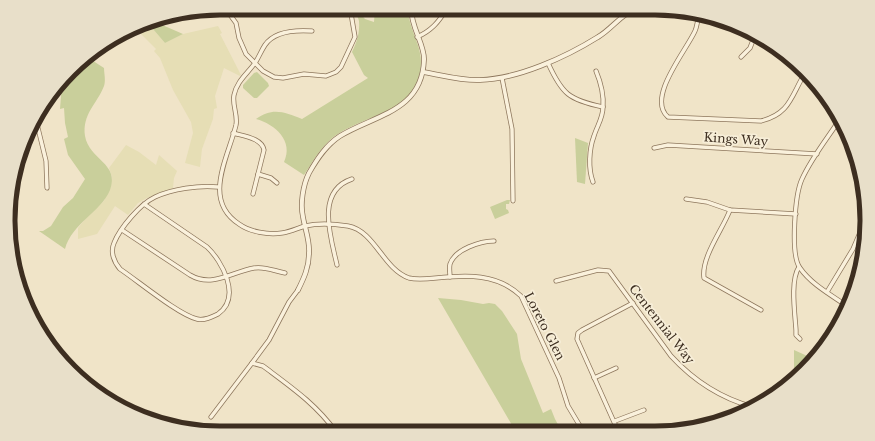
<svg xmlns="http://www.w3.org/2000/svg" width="875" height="441" viewBox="0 0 875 441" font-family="'Libre Baskerville',serif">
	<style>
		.farmland { fill: #e6deb5 }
		.green { fill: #c9cf9b }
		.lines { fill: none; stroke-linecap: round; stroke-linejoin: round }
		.minor-casing { stroke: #8d765c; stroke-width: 5 }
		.tertiary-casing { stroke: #8d765c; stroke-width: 5.5 }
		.minor { stroke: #faf1dc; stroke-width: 3.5 }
		.tertiary { stroke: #faf1dc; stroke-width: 4 }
		.labels { text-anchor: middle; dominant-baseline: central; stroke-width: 3.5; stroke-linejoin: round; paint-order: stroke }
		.street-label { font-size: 12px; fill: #3d2e20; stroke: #f7eed8 }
		.rim { fill: none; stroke: #3d2e20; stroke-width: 5 }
	</style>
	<rect width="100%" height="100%" fill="#f0e4c8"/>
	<g class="farmland">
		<path d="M147,22L165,43L183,34L218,26L222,33L220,34L241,75L240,76L224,68L215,96L217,108L214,109L213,119L202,149L200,167L185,163L193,133L191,122L173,90L160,58L154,51L156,49L135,28Z"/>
		<path d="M126,145L139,152L156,165L159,155L177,171L174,178L173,188L147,198L138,203L128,215L115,206L97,234L78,239V228L91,212L104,201L112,177L109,168Z"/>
	</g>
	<g class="green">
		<path d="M375,8H408C408,28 422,45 421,64C418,116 361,113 330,140C319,150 312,163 304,175L284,162C294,141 275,124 256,119C272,107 285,112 302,119L368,78L364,75L352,52C357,42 360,32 359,21C358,16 355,15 356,9L365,19L374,22Z"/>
		<path d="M177,15L160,24L183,34L165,43L147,22L152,19Z"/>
		<path d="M87,57L104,68C104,73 106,81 104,86C97,104 82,114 85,136C89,160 120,163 110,190C101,212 72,223 65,249L39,231H43L51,226L63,207L73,198L85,179L68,155L64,139L68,137L65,123L64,108L60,109L62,83Z"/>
		<path d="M257,72L268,83L269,86L257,98H254L243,88V85L254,73Z"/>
		<path d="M575,138L588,143L585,184L577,182Z"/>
		<path d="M507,200H510L509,204H506V209L508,210L509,213L495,219L490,207Z"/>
		<path d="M438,298L461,300L483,304L489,303L495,304L502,311L517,334L521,359L543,413L551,409L555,419L562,432H516Z"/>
		<path d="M794,350L814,359L794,379Z"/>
	</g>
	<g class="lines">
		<g class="minor-casing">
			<g id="minor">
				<path d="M225,8L236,23L239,38L246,54L263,71L274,77L283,78L304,74L326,76L336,72L341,67L355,37L350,8"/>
				<path d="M699,17C697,21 697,27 695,31C686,51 646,98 668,117L761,121C790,114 791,96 805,73"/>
				<path d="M312,31C297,30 275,30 265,45C261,51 259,57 255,63C247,74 237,81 234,95C232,105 238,115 236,125C228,158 202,200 239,224C250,232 268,235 282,233C290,232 298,228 305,226C318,223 335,224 348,226C375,231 383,269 409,278C417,280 427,279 436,278C466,275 497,273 521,296L559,378L568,406L583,431"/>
				<path d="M417,37C431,31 439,22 447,8"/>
				<path d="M741,57L750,48L755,35"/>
				<path d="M548,63C562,94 569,100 603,107"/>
				<path d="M502,78L512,129L513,201"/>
				<path d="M36,120L46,161L47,188"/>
				<path d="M838,122C826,140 811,159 802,179C795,194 790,255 800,268C811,284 831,295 847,306"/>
				<path d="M233,133C243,136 262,138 264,150L253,194"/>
				<path d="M654,148L668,145L817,154"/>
				<path d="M258,174L271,178L277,183"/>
				<path d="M593,182C588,169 589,149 594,136C597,126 603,118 603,107C604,94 601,83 596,71"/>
				<path d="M686,199L707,202L730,210L796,214"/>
				<path d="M144,204L207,247C222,261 242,297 218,314C212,317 204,321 197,319C179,315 138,281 120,269C114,262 110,252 114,243C120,228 140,204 155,197C172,189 199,185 218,187"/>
				<path d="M730,210C723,229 701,257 704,278L761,310"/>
				<path d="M122,230L190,275C212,288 232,272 254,268C265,266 274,271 285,273"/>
				<path d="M337,265C331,238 315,191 352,179"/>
				<path d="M799,267C790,280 795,314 796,330V335L800,339"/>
				<path d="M450,277C450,272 449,268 450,264C455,249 481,241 494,241"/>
				<path d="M556,281L598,270L609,271L671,356C694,381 720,398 753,407"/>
				<path d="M827,292L853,249L865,221"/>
				<path d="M252,363L269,340L289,302L298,290"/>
				<path d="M594,378L616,368"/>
				<path d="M211,417L252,363L263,366C291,387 316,404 336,432"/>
				<path d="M615,421L644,410"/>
				<path d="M618,431L577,339L578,333L582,330L633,303"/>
			</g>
		</g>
		<g class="tertiary-casing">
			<g id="tertiary">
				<path d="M423,72C442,75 461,81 480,80C518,79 566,57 598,37C612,29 621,14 637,8"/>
				<path d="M298,290C304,278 309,267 309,253C310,241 305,229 303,217C300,204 303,185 309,173C317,159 326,145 340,136C374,115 422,112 424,60C425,45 411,28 411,8"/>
			</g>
		</g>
		<use href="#minor" class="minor"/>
		<use href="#tertiary" class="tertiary"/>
	</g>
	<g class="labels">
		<g class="street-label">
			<text transform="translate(736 139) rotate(4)">Kings Way</text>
			<text transform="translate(662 324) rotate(52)">Centennial Way</text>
			<text transform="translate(545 326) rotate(63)">Loreto Glen</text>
		</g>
	</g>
	<path d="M0 0H875V441H0ZM220 15H655A205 205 0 0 1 860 220V221A205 205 0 0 1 655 426H220A205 205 0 0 1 15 221V220A205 205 0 0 1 220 15Z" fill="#e8dfc9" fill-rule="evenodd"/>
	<path class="rim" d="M220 15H655A205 205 0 0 1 860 220V221A205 205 0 0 1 655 426H220A205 205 0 0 1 15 221V220A205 205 0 0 1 220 15Z"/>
</svg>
